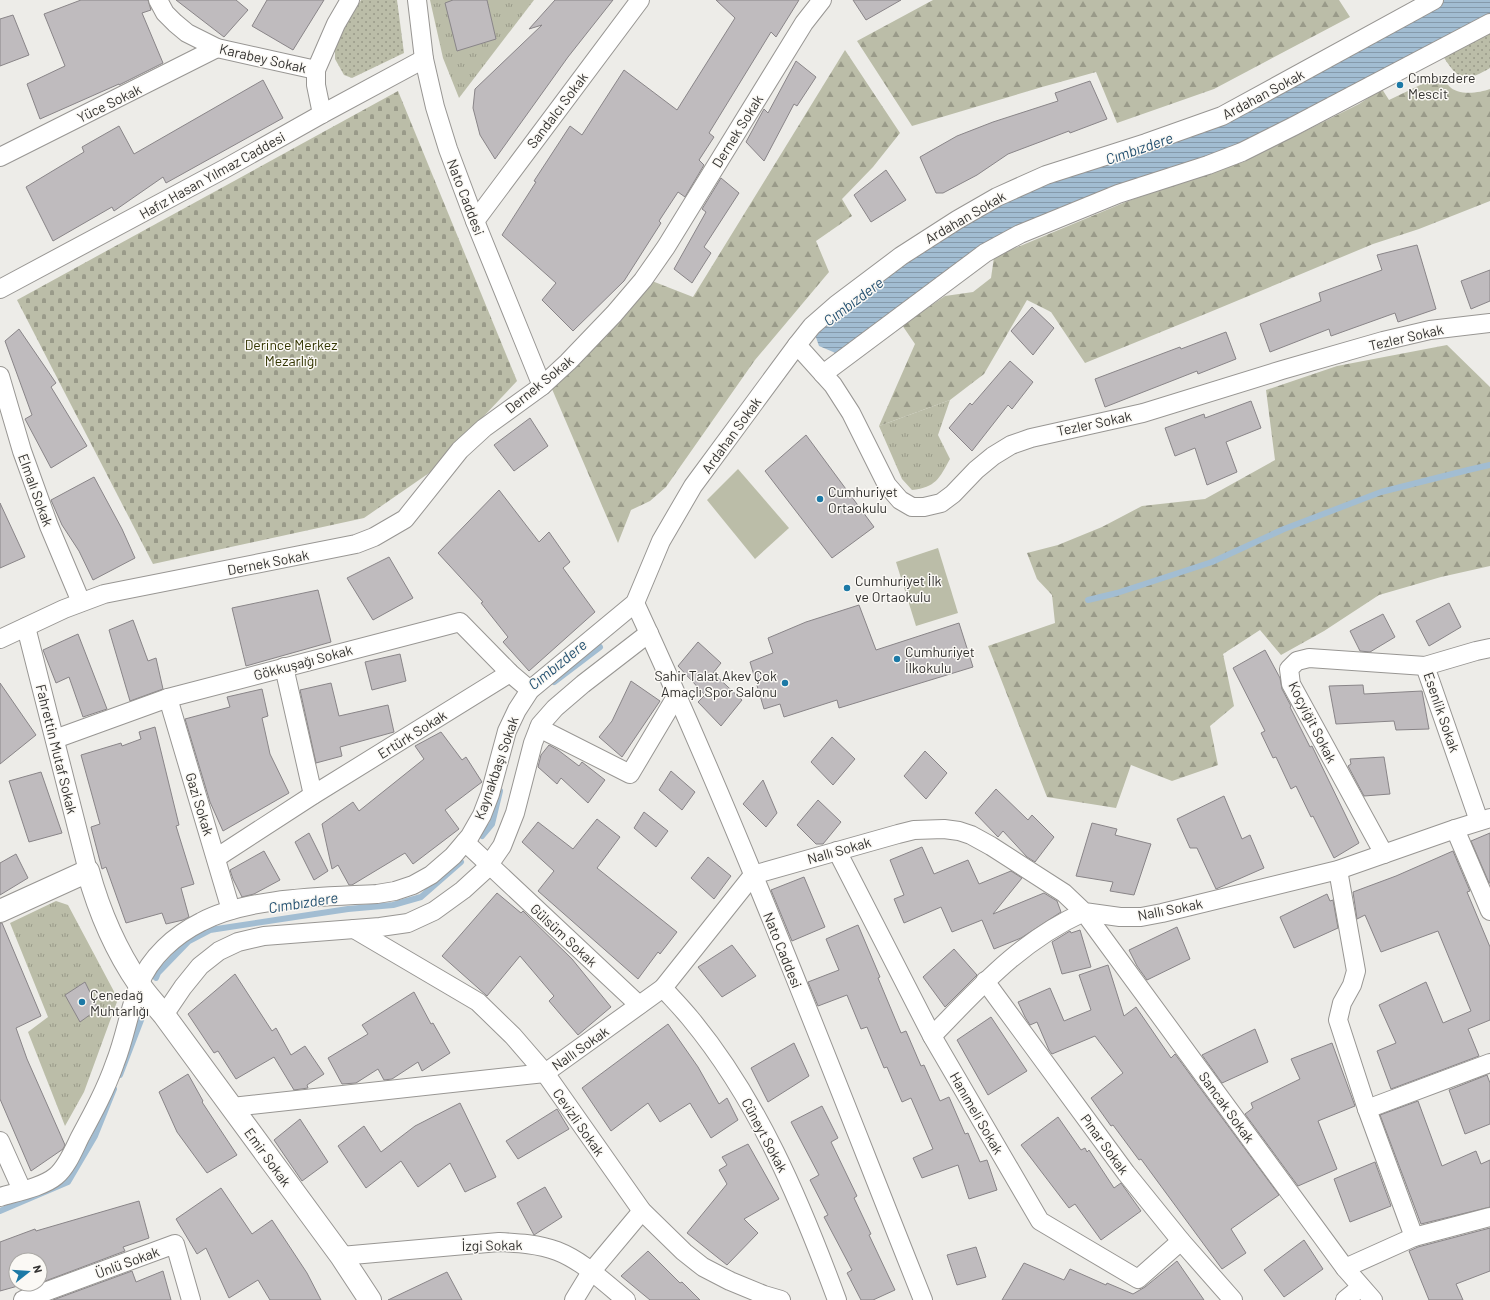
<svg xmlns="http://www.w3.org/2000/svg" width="1490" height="1300" viewBox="0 0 1490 1300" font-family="Barlow,sans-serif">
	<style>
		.grass { fill: url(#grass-tufts) }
		.forest { fill: url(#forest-firs) }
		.cemetery { fill: url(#cemetery-stones) }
		.park { fill: url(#park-dots) }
		.pitch { fill: #bbbda8 }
		.water { fill: url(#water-rules) }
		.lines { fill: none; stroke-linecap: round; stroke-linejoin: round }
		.stream { stroke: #a2bdd2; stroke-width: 6 }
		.building { fill: #bfbbbe; stroke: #898588 }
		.street-casing { stroke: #989693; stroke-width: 20 }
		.secondary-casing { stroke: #989693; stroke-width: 24 }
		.street { stroke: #fff; stroke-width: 18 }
		.secondary { stroke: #fff; stroke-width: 22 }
		.poi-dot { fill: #1c79a6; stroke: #fbf9f5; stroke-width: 1.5 }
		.labels { text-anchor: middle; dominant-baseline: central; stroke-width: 3; stroke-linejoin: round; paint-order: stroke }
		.street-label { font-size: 14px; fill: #333230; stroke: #fbf9f5 }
		.poi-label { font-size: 14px; fill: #333230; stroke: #fbf9f5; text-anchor: start }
		.park-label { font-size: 14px; fill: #323400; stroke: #fbf9f5 }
		.water-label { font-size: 15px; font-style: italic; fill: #245171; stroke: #fbf9f5 }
	</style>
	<defs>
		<pattern id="grass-tufts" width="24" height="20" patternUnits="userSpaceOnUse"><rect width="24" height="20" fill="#bbbda8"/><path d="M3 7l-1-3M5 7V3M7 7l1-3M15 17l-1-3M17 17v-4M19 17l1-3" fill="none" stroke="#999a89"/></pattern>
		<pattern id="forest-firs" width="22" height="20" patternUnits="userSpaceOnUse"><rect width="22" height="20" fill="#bbbda8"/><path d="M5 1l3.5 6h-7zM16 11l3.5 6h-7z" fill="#999a89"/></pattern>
		<pattern id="cemetery-stones" width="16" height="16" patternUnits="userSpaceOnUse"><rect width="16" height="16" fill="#bbbda8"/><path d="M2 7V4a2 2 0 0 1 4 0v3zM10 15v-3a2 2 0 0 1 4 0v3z" fill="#999a89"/></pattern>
		<pattern id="park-dots" width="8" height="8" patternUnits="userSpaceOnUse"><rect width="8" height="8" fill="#bbbda8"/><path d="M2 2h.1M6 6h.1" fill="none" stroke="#999a89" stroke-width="1.8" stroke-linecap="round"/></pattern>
		<pattern id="water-rules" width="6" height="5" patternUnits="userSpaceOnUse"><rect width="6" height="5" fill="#a2bdd2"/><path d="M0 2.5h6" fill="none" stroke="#859aab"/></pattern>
	</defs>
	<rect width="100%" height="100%" fill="#edece8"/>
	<g class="grass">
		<path d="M430,0H534L459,98L443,58Z"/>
		<path d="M950,400L938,435L950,459C939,479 936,487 912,490L902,479L879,426Z"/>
		<path d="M56,901L68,905L118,999L84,1092L65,1126L28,1032L48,1017L10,923Z"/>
	</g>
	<g class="forest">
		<path d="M933,0H1339L1350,17L1214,89L1117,123L1096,72L1042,87L912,126L857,41Z"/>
		<path d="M845,50L900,133L873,167L842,199L852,216L816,241L829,272L755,360L666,487L650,501L631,510L618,543L552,389L652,281L693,297Z"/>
		<path d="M1441,75C1444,79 1446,83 1449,86C1458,96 1479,93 1490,89V201L1419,229L1373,244L1210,312L1085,363L1051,312L1027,300L984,374L950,400L879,426L915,344L902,325L945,296L973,292L991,278L994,257L1128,201L1243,162L1359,104L1382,89L1389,100Z"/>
		<path d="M1447,345L1490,387V566L1441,577L1379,595L1324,631L1281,655L1260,630L1223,654L1234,706L1210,726L1218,765L1172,781L1131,765L1116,808L1047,797L988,646L1055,623L1052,595L1037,579L1027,553L1058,545L1102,527L1142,506L1205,499L1275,460L1266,390L1337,366Z"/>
	</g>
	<path class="cemetery" d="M398,91L517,381L432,471L364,518L153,564L17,300Z"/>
	<g class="park">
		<path d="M361,0H397L404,53L352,78L344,75L335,59V44Z"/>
		<path d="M1490,23V68C1460,86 1456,76 1439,50Z"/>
	</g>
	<g class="pitch">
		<path d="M738,469L789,528L755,559L707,500Z"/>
		<path d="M938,548L958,613L916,626L896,562Z"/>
	</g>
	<path class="water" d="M1434,0H1490V23L1242,152L1020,234L845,357L819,346L812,326L997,197L1202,124Z"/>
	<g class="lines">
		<g class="stream">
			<path d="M1088,600L1117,593L1212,562L1284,529L1381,492L1468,470L1490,465"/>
			<path d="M554,682L600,647"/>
			<path d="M482,836L492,824L500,791"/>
			<path d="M156,978L158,973L189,941L210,930L348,909L393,905L421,897L461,862"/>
			<path d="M120,1075L143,1015"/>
			<path d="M0,1211L68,1182L95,1136L114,1089"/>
		</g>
	</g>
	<g class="building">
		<path d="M81,0H148L151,10L142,13L163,63L119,85V84L40,119L27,84L65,66L44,14Z"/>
		<path d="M176,0H236L248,10L224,37Z"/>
		<path d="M267,0H324L293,50L252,26Z"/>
		<path d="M453,0H487L496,39L457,51L445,3Z"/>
		<path d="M555,0H613L568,57L495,159L480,135L473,108L475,89L542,25L529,29Z"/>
		<path d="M716,0H799L776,37L771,32L709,133L714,137L699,160L704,165L685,197L678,192L659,221L661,223L624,281L573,331L542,300L556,283L502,235L536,182L534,181L570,126L582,135L624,70L677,110L735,18Z"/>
		<path d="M853,0H901L866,20Z"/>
		<path d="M13,15L29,55L0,66V19Z"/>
		<path d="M796,61L816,77L797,106L794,104L764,161L746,142L764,109L768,113Z"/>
		<path d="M263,80L283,118L166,183L163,177L114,211L112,207L53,241L26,187L84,152L82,147L119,126L134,154Z"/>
		<path d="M1090,81L1107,119L1070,133L1069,131L1008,154L977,175L943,193H936L920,157L957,136L993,122L1058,101L1055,93Z"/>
		<path d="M886,170L906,200L871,222L854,195Z"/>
		<path d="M721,178L739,193L704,247L711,253L692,283L674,269L706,212L702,209Z"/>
		<path d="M1417,245L1436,309L1398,322L1395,313L1331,336L1329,329L1270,352L1260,324L1321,301L1319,293L1382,270L1377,255Z"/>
		<path d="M1490,270V301L1471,309L1461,281Z"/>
		<path d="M1032,307L1054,328L1033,355L1011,331Z"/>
		<path d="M19,329L56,383L51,387L87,446L51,468L25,419L32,415L5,341Z"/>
		<path d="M1226,332L1236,359L1198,374L1197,371L1105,407L1095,379L1180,347L1181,349Z"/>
		<path d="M1010,361L1033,382L1012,409L1008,405L972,451L949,428L970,403L972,405Z"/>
		<path d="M1251,401L1261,428L1226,442L1237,472L1207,485L1195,448L1175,456L1165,428L1204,414L1205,418Z"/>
		<path d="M530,418L548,446L514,471L494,445Z"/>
		<path d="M806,435L874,527L832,558L765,471Z"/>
		<path d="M94,477L122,529L135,558L93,580L79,551L62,525L51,500Z"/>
		<path d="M499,490L539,542L549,532L570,562L563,568L595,612L529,671L503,642L508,637L481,603L483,602L438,553Z"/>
		<path d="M0,503L25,557L0,568Z"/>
		<path d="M389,557L413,598L373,620L347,578Z"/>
		<path d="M318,590L331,642L246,666L232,608Z"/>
		<path d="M1449,603L1461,627L1429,646L1416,621Z"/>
		<path d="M859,605L876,650L959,623L973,667L839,708L837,700L784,717L780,704L764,709L750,662L773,653L768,638L806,622Z"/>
		<path d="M1383,614L1395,637L1370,652L1360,651L1350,631Z"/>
		<path d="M133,620L148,661L156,658L163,689L130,701L109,630Z"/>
		<path d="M78,634L107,709L83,717L69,677L56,683L43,650Z"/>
		<path d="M698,642L721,663L713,673L742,700L721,726L698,702L705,695L678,666Z"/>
		<path d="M1265,650L1280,678L1282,689L1291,706L1290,707L1310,747L1312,746L1359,843L1334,858L1313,816L1311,817L1296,786L1291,789L1276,757L1273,758L1261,733L1265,731L1233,668Z"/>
		<path d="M400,654L406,681L372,690L365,662Z"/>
		<path d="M631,681L660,701L622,757L599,737L612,721Z"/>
		<path d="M0,683L36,735L0,764Z"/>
		<path d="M331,683L339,716L388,705L394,732L340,747L342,756L316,763L300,690Z"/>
		<path d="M1363,685L1364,694L1422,691L1429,729L1396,730L1394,721L1336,724L1329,686Z"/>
		<path d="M262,689L268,716L262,718L270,754L289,793L223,831L210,802L185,719L230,707L227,697Z"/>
		<path d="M155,727L179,825L176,826L194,884L181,888L189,917L183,920L166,924L162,913L126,923L106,867L102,869L91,827L100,824L81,755L121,743L122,746L141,739L139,732Z"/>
		<path d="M441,732L462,760L466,757L482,782L445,810L459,829L413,864L405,853L352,885H349L338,865L332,869L322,824L353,802L359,811L424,759L415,746Z"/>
		<path d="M832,737L855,759L833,785L811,762Z"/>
		<path d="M549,745L558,750L579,766L582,762L605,780L588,803L561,778L557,784L538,767L541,755Z"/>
		<path d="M925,751L947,773L926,799L904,776Z"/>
		<path d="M1384,757L1390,794L1364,796L1348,766L1351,764L1350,759Z"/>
		<path d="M671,771L695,792L682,810L659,790Z"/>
		<path d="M41,772L62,833L29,842L9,781Z"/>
		<path d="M763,780L777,813L766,827L743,804Z"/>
		<path d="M996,789L1028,820L1032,815L1054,837L1035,862L1027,857L1003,831L998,837L975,813Z"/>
		<path d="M1224,796L1242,839L1250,835L1264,868L1216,889L1197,848H1190L1177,819Z"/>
		<path d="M818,800L841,822L823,844H816L797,825Z"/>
		<path d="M644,812L668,831L656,847L634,828Z"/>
		<path d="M597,819L620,837L597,868L677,932L660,954L658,952L638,979L538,891L554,871L522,842L538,822L573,849Z"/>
		<path d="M1092,823L1117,829L1115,835L1151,844L1134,895L1110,891L1113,882L1076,876Z"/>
		<path d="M309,833L328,871L314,880L295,842Z"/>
		<path d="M1490,833V883H1489L1471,841Z"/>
		<path d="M922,847L934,874L968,860L979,884L1011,871L1022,878L993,914L1044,893L1057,901L1061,912L1021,938L994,949L982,920L952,932L941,907L904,923L894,899L904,895L890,860Z"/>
		<path d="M264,851L280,880L254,894L242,897L233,879L230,870Z"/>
		<path d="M1453,851L1470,891L1467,892L1490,947V1020L1468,1029L1479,1056L1391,1089L1377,1051L1396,1043L1379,1005L1426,982L1443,1023L1471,1011L1438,931L1381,952L1365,915L1357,919L1353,892L1396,876Z"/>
		<path d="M16,854L28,878L0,895V863Z"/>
		<path d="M708,857L731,876L714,899L691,878Z"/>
		<path d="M804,877L825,927L792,941L771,890Z"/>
		<path d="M497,893L521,913L523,911L572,959L611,1007L578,1035L549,1001L554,996L520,956L487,996L442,956Z"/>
		<path d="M1327,894L1330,901L1333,900L1338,928L1294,948L1280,917Z"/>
		<path d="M0,923H2L41,1016L16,1028L27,1059L65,1145L63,1149L31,1171L0,1099Z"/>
		<path d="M858,925L880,977L878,978L901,1033L906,1031L921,1066L924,1065L940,1101L949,1097L965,1134L968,1133L980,1162L987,1160L997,1190L969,1199L958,1165L922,1178L913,1158L933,1149L911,1098L902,1102L887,1067L884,1068L867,1027L861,1029L847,995L818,1006L808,982L839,970L826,939Z"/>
		<path d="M1177,927L1190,959L1147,980L1137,966L1129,950Z"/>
		<path d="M1080,930L1091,967L1062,974L1052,942L1070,931L1071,933Z"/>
		<path d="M732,945L756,976L722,997L698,967Z"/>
		<path d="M954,949L977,975L945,1007L923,977Z"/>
		<path d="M1108,965L1124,1016L1136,1007L1171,1058L1175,1054L1279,1195L1231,1229L1246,1253L1222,1269L1141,1159L1139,1160L1113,1125L1111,1126L1091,1098L1123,1073L1095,1036L1052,1054L1049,1050L1037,1022L1030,1025L1025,1017L1018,1002L1050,988L1064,1021L1091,1010L1079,975Z"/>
		<path d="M235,974L272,1031L276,1028L291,1055L305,1046L324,1074L307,1085L308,1088L294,1090L274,1057L236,1079L218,1051L214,1053L188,1014Z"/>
		<path d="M85,982L98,1009L80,1022L65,995Z"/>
		<path d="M414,992L431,1024L433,1023L450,1053L422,1071L418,1062L392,1079L384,1080L378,1069L356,1083L342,1084L328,1058L368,1034L362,1025Z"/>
		<path d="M991,1017L1027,1071L988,1095L957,1040Z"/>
		<path d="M668,1024L698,1067L719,1104L727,1098L738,1120L711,1138L690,1103L660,1122L648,1103L611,1131L582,1088Z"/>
		<path d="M1255,1029L1268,1062L1222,1083L1202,1055Z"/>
		<path d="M794,1043L809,1076L768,1102L751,1068Z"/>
		<path d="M1332,1043L1355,1106L1318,1121L1337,1169L1298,1186L1245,1114L1253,1108L1251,1103L1300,1079L1291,1059Z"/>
		<path d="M188,1074L203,1101L202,1102L237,1155L207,1173L177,1132L159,1092Z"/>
		<path d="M1487,1075L1490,1083V1124L1465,1134L1449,1090Z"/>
		<path d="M1418,1101L1442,1166L1476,1151L1481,1164L1490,1160V1207L1421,1224L1380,1115Z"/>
		<path d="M460,1103L496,1177L465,1192L450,1163L418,1187L401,1161L366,1188L338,1146L364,1126L381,1152L415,1126Z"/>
		<path d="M822,1106L838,1138L831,1142L857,1196L854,1198L871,1234L869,1235L895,1290L873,1300H861L847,1273L852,1270L824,1217L828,1215L810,1180L819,1175L791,1122Z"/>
		<path d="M557,1109L569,1129L518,1159L506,1141Z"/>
		<path d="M1058,1117L1081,1150L1085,1148L1087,1152L1089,1150L1114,1188L1121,1183L1141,1211L1101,1240L1075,1204L1069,1208L1021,1145Z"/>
		<path d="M300,1119L328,1162L302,1181L274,1140Z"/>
		<path d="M748,1144L779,1199L744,1219L758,1233L727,1265L687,1233L727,1184L719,1170L727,1165L722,1157Z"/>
		<path d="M1375,1162L1391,1206L1350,1222L1334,1179Z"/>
		<path d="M545,1187L562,1217L534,1235L517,1203Z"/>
		<path d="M221,1188L252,1234L272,1220L307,1273L321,1300H270L258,1280L229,1298L206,1248L197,1254L176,1219Z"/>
		<path d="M139,1201L149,1238L123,1247L125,1251L40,1283V1260H16V1284H25L0,1291V1242L35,1229L36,1231Z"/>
		<path d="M1490,1228V1271L1456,1284L1463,1300H1429L1409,1251L1418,1247Z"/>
		<path d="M1304,1240L1323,1269L1284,1297L1264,1270Z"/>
		<path d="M976,1247L986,1277L957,1285L947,1255Z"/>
		<path d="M648,1251L680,1283L682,1282L700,1300H650L621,1276Z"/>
		<path d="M1177,1261L1204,1300H1002L1024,1263L1064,1280L1070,1269L1106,1285L1107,1283L1133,1294L1145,1287Z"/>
		<path d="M132,1271L136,1282L163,1271L171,1300H53Z"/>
		<path d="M447,1272L462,1300H388Z"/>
	</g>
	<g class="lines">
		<g class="street-casing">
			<g id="street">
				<path d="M158,0L165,13L175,23L187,33L217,48L316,70"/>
				<path d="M417,0L424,59L435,107L448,149L475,221L542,386"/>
				<path d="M322,114L316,85V70L336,24L350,0"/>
				<path d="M0,157L217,48"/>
				<path d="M475,221L640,0"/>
				<path d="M0,289L226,168L322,114L424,59"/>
				<path d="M797,345L833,385L851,413L887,485L900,500L912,507H924L941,503L953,494L976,470L993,456L1011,445L1031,438L1143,413L1282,370L1383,341L1430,330L1490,323"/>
				<path d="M823,374L985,253L1020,234L1118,194L1208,165L1242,152L1294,126L1490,23"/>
				<path d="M0,376L22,451L49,526L81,602"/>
				<path d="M635,603C741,831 830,1067 923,1300"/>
				<path d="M26,627L88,871"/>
				<path d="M0,639L64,609L104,594L356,544L374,537L405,519L460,450L484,428L542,386L568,362L614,314L643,280L666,247L804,23L822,0"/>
				<path d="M284,667L313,795"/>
				<path d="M168,698L231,910"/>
				<path d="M539,728L630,774L677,695"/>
				<path d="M55,739L168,698L460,622L510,673L530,690"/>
				<path d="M1479,821L1425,666L1476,651L1490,648"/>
				<path d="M1455,829L1490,911"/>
				<path d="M465,842L639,1005"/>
				<path d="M837,851L932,1036L1040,1221L1138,1279L1181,1241"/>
				<path d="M1384,854L1291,684L1289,669L1297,661L1309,658L1425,666"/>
				<path d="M216,858L313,795L510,673"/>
				<path d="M1338,870L1356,971L1352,985L1342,1003L1338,1020L1367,1109L1414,1237"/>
				<path d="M354,929L478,1002L513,1036L545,1073L642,1211L684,1252L703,1267L730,1281L764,1295L781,1300"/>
				<path d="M985,981L1126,1173L1181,1241L1233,1300"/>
				<path d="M663,988C672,998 681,1007 690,1018C758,1100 800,1200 837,1300"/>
				<path d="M164,1015L183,987L200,966L219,951L238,942L264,936L380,927L408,923L434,911L463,890L486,869L502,846L515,813L533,743L540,725L555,708L583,684L649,633"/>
				<path d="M932,1036C980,987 1020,941 1084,912L1345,1268L1373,1300"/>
				<path d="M232,1107L545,1073L663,988L753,875L898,834L914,830L944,829L959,831L971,835L991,846L1064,893L1084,912L1120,917H1141L1162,913L1338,870L1455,829L1490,818"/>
				<path d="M1367,1109L1490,1063"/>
				<path d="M0,1141L22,1190"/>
				<path d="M0,1197C17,1192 43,1187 56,1176C67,1167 74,1149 80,1137C93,1113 106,1089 115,1063C125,1038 129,1010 139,985C150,957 175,935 201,922C248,897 324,897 377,894L395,891L413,885L431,875L453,856L470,836L482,815L490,794L507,731L517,710L530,690L635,603L661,541L693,486L797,345L812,326L836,305L901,256L957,220L997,197L1046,175L1146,143L1222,116L1434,0"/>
				<path d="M341,1256L499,1242C518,1243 538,1244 557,1251C583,1261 605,1283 626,1300"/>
				<path d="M1345,1268L1414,1237L1490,1217"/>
				<path d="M23,1300L175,1244L191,1300"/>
				<path d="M574,1300L591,1272L642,1211"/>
				<path d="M1345,1300L1361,1287"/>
			</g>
		</g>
		<g class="secondary-casing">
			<path id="secondary" d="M0,911L88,871C99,911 115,949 139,984C146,995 156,1005 164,1015L341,1256L370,1300"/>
		</g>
		<use href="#street" class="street"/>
		<use href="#secondary" class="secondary"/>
	</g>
	<g class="poi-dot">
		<circle cx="1400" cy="85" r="4"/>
		<circle cx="820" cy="499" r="4"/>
		<circle cx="847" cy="588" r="4"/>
		<circle cx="897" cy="659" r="4"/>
		<circle cx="785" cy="683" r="4"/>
		<circle cx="82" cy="1002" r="4"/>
	</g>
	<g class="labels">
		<g class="street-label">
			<text transform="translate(263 58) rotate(13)">Karabey Sokak</text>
			<text transform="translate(1263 94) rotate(-28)">Ardahan Sokak</text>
			<text transform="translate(109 103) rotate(-26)">Yüce Sokak</text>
			<text transform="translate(557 110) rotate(-53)">Sandalcı Sokak</text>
			<text transform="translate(737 131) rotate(-58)">Dernek Sokak</text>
			<text transform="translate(212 175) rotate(-29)">Hafız Hasan Yılmaz Caddesi</text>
			<text transform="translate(466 197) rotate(69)">Nato Caddesi</text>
			<text transform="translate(965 217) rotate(-30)">Ardahan Sokak</text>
			<text transform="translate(1406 337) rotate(-13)">Tezler Sokak</text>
			<text transform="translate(539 384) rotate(-39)">Dernek Sokak</text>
			<text transform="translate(1094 423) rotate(-12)">Tezler Sokak</text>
			<text transform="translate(731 435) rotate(-54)">Ardahan Sokak</text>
			<text transform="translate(36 490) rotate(70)">Elmalı Sokak</text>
			<text transform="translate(268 562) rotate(-11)">Dernek Sokak</text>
			<text transform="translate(303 662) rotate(-15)">Gökkuşağı Sokak</text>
			<text transform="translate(1442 712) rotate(71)">Esenlik Sokak</text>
			<text transform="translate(1313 722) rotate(63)">Koçyiğit Sokak</text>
			<text transform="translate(412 734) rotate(-32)">Ertürk Sokak</text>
			<text transform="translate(57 749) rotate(76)">Fahrettin Mutaf Sokak</text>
			<text transform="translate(496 768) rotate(-71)">Kaynakbaşı Sokak</text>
			<text transform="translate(200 804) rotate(73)">Gazi Sokak</text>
			<text transform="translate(839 850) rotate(-16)">Nallı Sokak</text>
			<text transform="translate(1170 909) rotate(-11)">Nallı Sokak</text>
			<text transform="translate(564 935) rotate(43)">Gülsüm Sokak</text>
			<text transform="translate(783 950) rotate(68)">Nato Caddesi</text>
			<text transform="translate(580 1048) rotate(-35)">Nallı Sokak</text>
			<text transform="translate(1227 1107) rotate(54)">Sancak Sokak</text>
			<text transform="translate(977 1113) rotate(60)">Hanımeli Sokak</text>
			<text transform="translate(579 1122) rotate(55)">Cevizli Sokak</text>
			<text transform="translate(765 1135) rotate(62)">Cüneyt Sokak</text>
			<text transform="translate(1105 1144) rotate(54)">Pınar Sokak</text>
			<text transform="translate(268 1157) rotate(54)">Emir Sokak</text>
			<text transform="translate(492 1245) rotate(-1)">İzgi Sokak</text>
			<text transform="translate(127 1262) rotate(-20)">Ünlü Sokak</text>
		</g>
		<g class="poi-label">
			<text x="1408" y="77">Cımbızdere<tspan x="1408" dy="16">Mescit</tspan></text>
			<text x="828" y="491">Cumhuriyet<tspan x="828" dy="16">Ortaokulu</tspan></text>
			<text x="855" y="580">Cumhuriyet İlk<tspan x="855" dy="16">ve Ortaokulu</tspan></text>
			<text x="905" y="651">Cumhuriyet<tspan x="905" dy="16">İlkokulu</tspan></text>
			<text x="777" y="675" text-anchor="end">Sahir Talat Akev Çok<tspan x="777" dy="16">Amaçlı Spor Salonu</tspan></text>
			<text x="90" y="994">Çenedağ<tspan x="90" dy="16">Muhtarlığı</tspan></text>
		</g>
		<g class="park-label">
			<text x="291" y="344">Derince Merkez<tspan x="291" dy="16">Mezarlığı</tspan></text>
		</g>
		<g class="water-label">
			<text transform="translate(1139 148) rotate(-19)">Cımbızdere</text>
			<text transform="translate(853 301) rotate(-37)">Cımbızdere</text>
			<text transform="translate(557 664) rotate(-39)">Cımbızdere</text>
			<text transform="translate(303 902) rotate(-9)">Cımbızdere</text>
		</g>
	</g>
	<g transform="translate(28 1272) rotate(73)"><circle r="19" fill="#fbf9f5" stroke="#aba9a6"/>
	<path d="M0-3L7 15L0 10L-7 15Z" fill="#1c79a6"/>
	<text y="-6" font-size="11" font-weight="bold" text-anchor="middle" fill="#333230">N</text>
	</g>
</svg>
